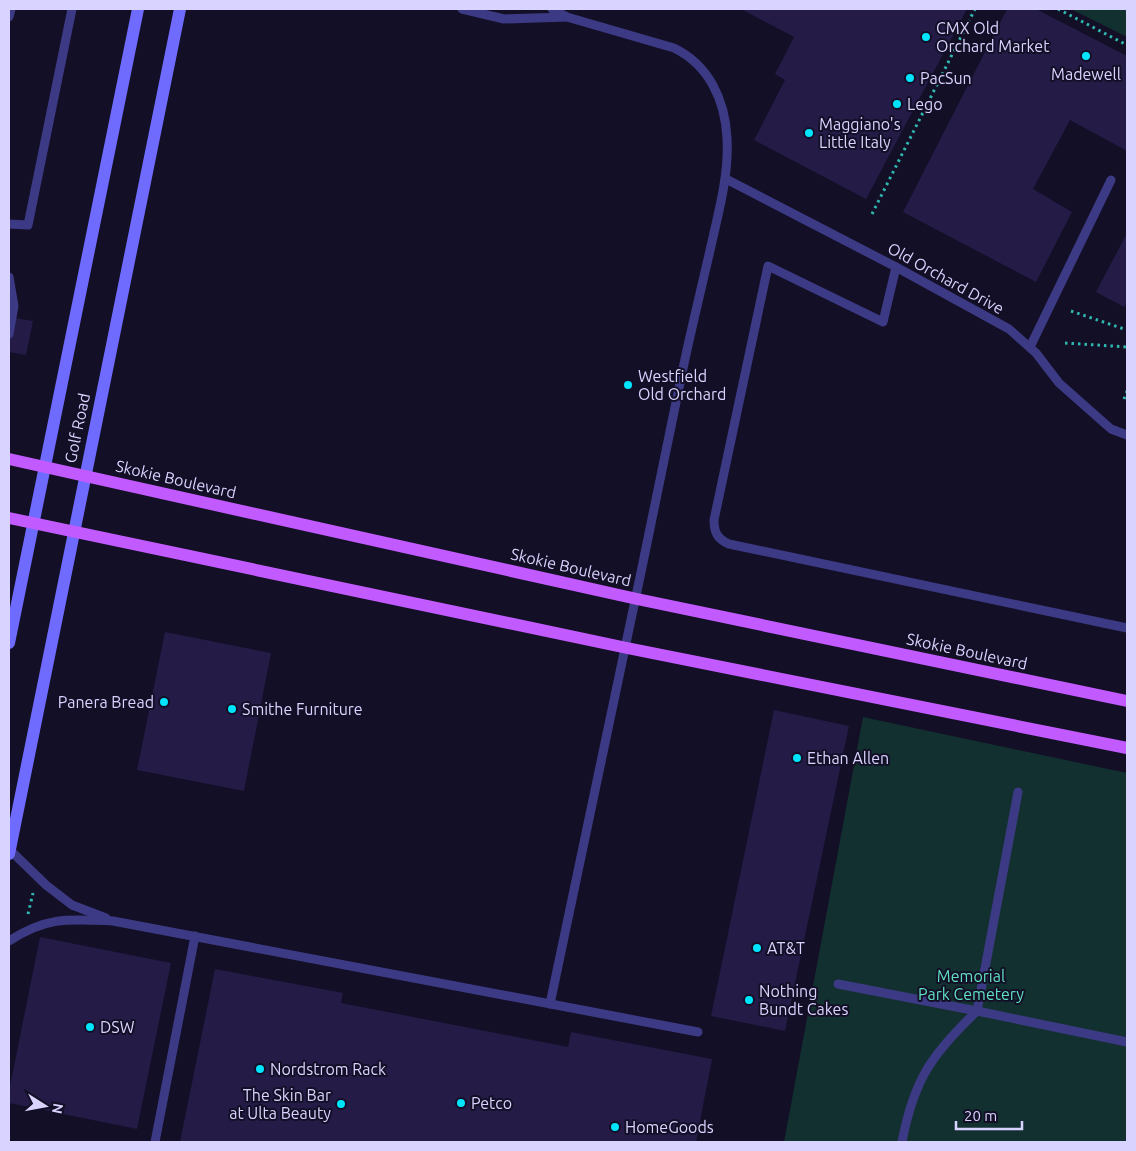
<svg xmlns="http://www.w3.org/2000/svg" width="1136" height="1151" viewBox="0 0 1136 1151" font-family="Ubuntu,sans-serif">
	<style>
		.green { fill: #12302f }
		.building { fill: #241b47 }
		.lines { fill: none; stroke-linecap: round; stroke-linejoin: round }
		.path { stroke: #2fb8b0; stroke-width: 3; stroke-dasharray: 2.5 4; stroke-linecap: butt }
		.lane { stroke: #3d3a85; stroke-width: 9 }
		.secondary { stroke: #6f6bff; stroke-width: 12 }
		.primary { stroke: #c25bff; stroke-width: 12 }
		.poi-dot { fill: #00e5ff; stroke: #130f26; stroke-width: 2 }
		.labels { text-anchor: middle; dominant-baseline: central; stroke-width: 4; stroke-linejoin: round; paint-order: stroke }
		.poi-label { font-size: 16px; fill: #d9d4ff; stroke: #130f26; text-anchor: start }
		.street-label { font-size: 16px; fill: #d9d4ff; stroke: #130f26 }
		.park-label { font-size: 16px; fill: #5fe0c0; stroke: #130f26 }
	</style>
	<rect width="100%" height="100%" fill="#130f26"/>
	<g class="green">
		<path d="M1071,9H1127V37Z"/>
		<path d="M863,717L1127,773V1142H784Z"/>
	</g>
	<g class="building">
		<path d="M741,9H967L866,199L754,140L785,80L775,74L794,37Z"/>
		<path d="M1007,9H1036L1127,56V151L1070,120L1033,189L1072,212L1036,282L903,212Z"/>
		<path d="M1127,233V302L1124,307L1096,292Z"/>
		<path d="M9,317L33,321L26,355L9,352Z"/>
		<path d="M165,632L271,653L244,791L137,770Z"/>
		<path d="M774,710L849,726L785,1031L711,1016Z"/>
		<path d="M40,937L171,963L137,1129L9,1103V1091Z"/>
		<path d="M215,969L343,993L341,1003L568,1047L571,1032L712,1059L696,1142H180Z"/>
	</g>
	<g class="lines">
		<g class="path">
			<path d="M1058,9L1127,45"/>
			<path d="M872,214L975,9"/>
			<path d="M1071,311L1127,330"/>
			<path d="M1065,343L1127,347"/>
			<path d="M1124,399L1127,391"/>
			<path d="M28,914L33,893"/>
		</g>
		<g class="lane">
			<path d="M462,9L504,19L567,17"/>
			<path d="M9,17L11,9"/>
			<path d="M726,179L896,267L1009,329L1036,353L1059,383L1111,429L1127,435"/>
			<path d="M9,224L28,225L72,9"/>
			<path d="M896,267L883,322L768,266L714,520C714,532 717,539 729,544L1127,628"/>
			<path d="M9,277L14,306L9,334"/>
			<path d="M1030,347L1111,180"/>
			<path d="M10,850L46,885L72,905L106,918"/>
			<path d="M9,941C47,916 70,919 113,921L698,1032"/>
			<path d="M838,984L977,1011L1018,792"/>
			<path d="M550,1004C593,795 639,587 681,378C690,334 701,290 711,246C719,210 729,175 727,138C725,100 709,65 674,48L567,17L552,9"/>
			<path d="M155,1142L195,936"/>
			<path d="M902,1142C914,1079 932,1054 977,1011L1127,1042"/>
		</g>
		<g class="secondary">
			<path d="M9,643L138,9"/>
			<path d="M9,854L180,9"/>
		</g>
		<g class="primary">
			<path d="M9,459L637,599L1127,701"/>
			<path d="M9,518L627,648L1127,748"/>
		</g>
	</g>
	<g class="poi-dot">
		<circle cx="926" cy="37" r="5"/>
		<circle cx="1086" cy="56" r="5"/>
		<circle cx="910" cy="78" r="5"/>
		<circle cx="897" cy="104" r="5"/>
		<circle cx="809" cy="133" r="5"/>
		<circle cx="628" cy="385" r="5"/>
		<circle cx="164" cy="702" r="5"/>
		<circle cx="232" cy="709" r="5"/>
		<circle cx="797" cy="758" r="5"/>
		<circle cx="757" cy="948" r="5"/>
		<circle cx="749" cy="1000" r="5"/>
		<circle cx="90" cy="1027" r="5"/>
		<circle cx="260" cy="1069" r="5"/>
		<circle cx="461" cy="1103" r="5"/>
		<circle cx="341" cy="1104" r="5"/>
		<circle cx="615" cy="1127" r="5"/>
	</g>
	<g class="labels">
		<g class="poi-label">
			<text x="936" y="28">CMX Old<tspan x="936" dy="18">Orchard Market</tspan></text>
			<text x="1086" y="74" text-anchor="middle">Madewell</text>
			<text x="920" y="78">PacSun</text>
			<text x="907" y="104">Lego</text>
			<text x="819" y="124">Maggiano's<tspan x="819" dy="18">Little Italy</tspan></text>
			<text x="638" y="376">Westfield<tspan x="638" dy="18">Old Orchard</tspan></text>
			<text x="154" y="702" text-anchor="end">Panera Bread</text>
			<text x="242" y="709">Smithe Furniture</text>
			<text x="807" y="758">Ethan Allen</text>
			<text x="767" y="948">AT&amp;T</text>
			<text x="759" y="991">Nothing<tspan x="759" dy="18">Bundt Cakes</tspan></text>
			<text x="100" y="1027">DSW</text>
			<text x="270" y="1069">Nordstrom Rack</text>
			<text x="331" y="1095" text-anchor="end">The Skin Bar<tspan x="331" dy="18">at Ulta Beauty</tspan></text>
			<text x="471" y="1103">Petco</text>
			<text x="625" y="1127">HomeGoods</text>
		</g>
		<g class="street-label">
			<text transform="translate(946 278) rotate(29)">Old Orchard Drive</text>
			<text transform="translate(77 428) rotate(-78)">Golf Road</text>
			<text transform="translate(176 479) rotate(13)">Skokie Boulevard</text>
			<text transform="translate(571 567) rotate(13)">Skokie Boulevard</text>
			<text transform="translate(967 651) rotate(12)">Skokie Boulevard</text>
		</g>
		<g class="park-label">
			<text x="971" y="976">Memorial<tspan x="971" dy="18">Park Cemetery</tspan></text>
		</g>
	</g>
	<rect width="1136" height="1151" fill="none" stroke="#d9d4ff" stroke-width="20"/>
	<g transform="translate(45 1106) rotate(101)" stroke="#130f26" stroke-width="4" paint-order="stroke">
	<path d="M0-4L9 19L0 12L-9 19Z" fill="#d9d4ff"/>
	<text y="-8" font-size="14" font-weight="bold" text-anchor="middle" fill="#d9d4ff">N</text>
	</g>
	<path d="M956 1121v8h66v-8" fill="none" stroke="#d9d4ff" stroke-width="2.5"/>
	<text x="964" y="1121" font-size="15" fill="#d9d4ff" stroke="#130f26" stroke-width="4" paint-order="stroke">20 m</text>
</svg>
